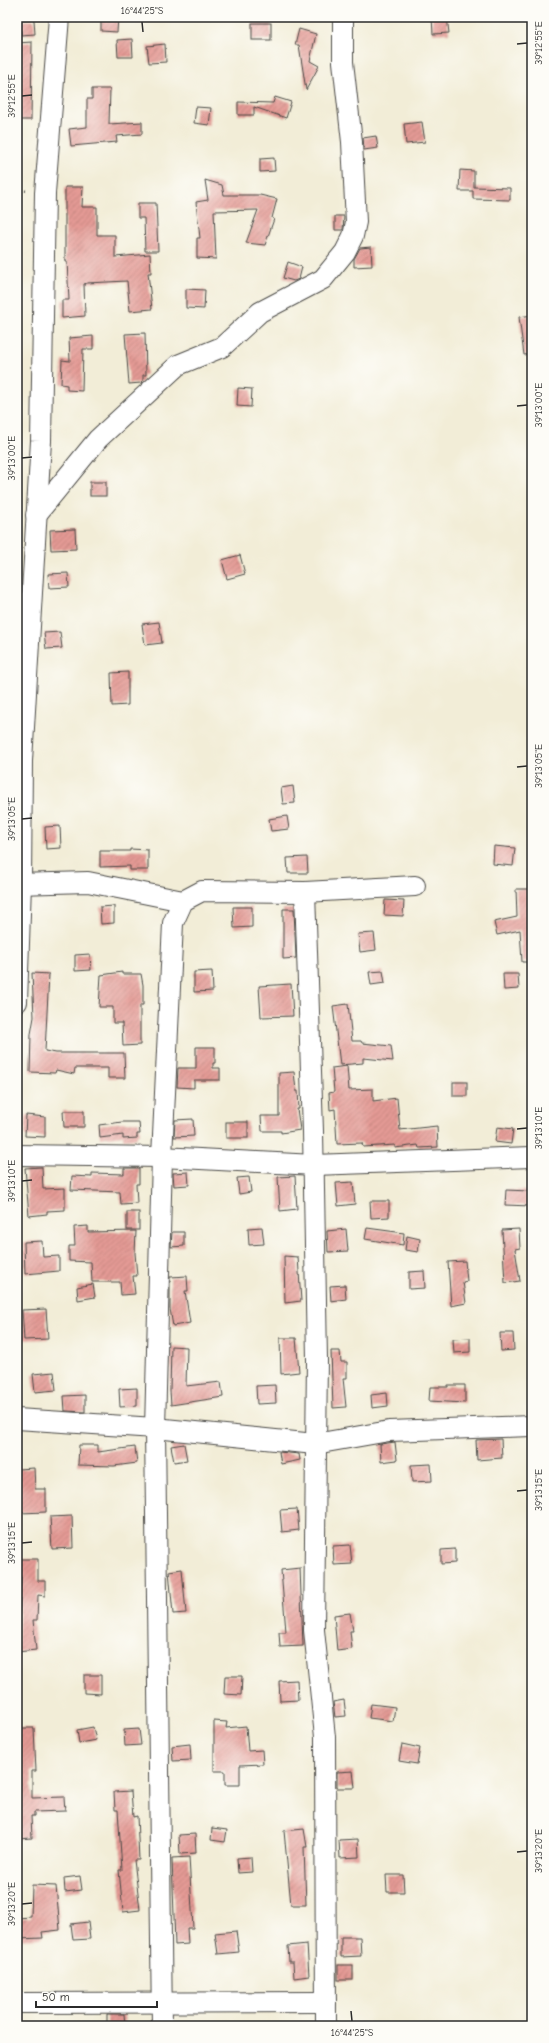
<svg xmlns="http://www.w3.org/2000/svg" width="549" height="2043" viewBox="0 0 549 2043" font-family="'Comic Neue',sans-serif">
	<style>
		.building { fill: url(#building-hatch) }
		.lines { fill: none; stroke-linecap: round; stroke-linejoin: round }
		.minor-casing { stroke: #494845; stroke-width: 22 }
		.path { stroke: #494845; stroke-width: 2.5; stroke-dasharray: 1 3; stroke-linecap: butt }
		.minor { stroke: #fff; stroke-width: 20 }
		.ticks { fill: none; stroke: #2b2b2b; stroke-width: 1.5 }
		.neatline { fill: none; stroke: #2b2b2b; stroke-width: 1.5 }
		.ticks-label { font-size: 10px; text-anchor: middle; fill: #2b2b2b }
	</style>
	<defs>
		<pattern id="building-hatch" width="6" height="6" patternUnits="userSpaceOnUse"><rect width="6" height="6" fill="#e49a94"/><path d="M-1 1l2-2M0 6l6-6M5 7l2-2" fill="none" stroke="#b97e79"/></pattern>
	</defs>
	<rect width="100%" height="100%" fill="#fdfcf7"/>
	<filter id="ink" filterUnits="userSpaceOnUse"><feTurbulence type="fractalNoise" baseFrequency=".025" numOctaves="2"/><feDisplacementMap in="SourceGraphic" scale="8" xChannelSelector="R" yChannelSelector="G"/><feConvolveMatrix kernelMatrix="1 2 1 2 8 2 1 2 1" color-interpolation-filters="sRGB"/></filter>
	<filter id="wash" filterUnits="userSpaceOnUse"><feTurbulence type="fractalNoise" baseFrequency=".012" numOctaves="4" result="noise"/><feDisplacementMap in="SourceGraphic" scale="16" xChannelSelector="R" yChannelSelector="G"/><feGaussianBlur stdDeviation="0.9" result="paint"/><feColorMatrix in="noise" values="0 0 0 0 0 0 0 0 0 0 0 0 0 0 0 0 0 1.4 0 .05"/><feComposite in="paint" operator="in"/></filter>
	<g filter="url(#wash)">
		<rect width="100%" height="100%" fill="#f2edd7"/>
		<g id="blocks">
			<g class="building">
				<path d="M101,17H118L117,32L101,31Z"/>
				<path d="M432,17H447L449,33L433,34Z"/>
				<path d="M34,20L35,34L21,35L20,21Z"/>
				<rect x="252" y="23" width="19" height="17"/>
				<path d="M299,29L316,34L310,61L319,66L306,90L299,45H295Z"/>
				<path d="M132,39L133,57H118L117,40Z"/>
				<path d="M32,42L31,120H18L17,43Z"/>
				<path d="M165,44L166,62L149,63L147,46Z"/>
				<path d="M92,89H110L109,124L142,122V134L116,136L117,142L71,146L69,129L87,127V99H92Z"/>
				<path d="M275,97L291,102L286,118L254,107V115H238V102L273,103Z"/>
				<path d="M196,107L211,108L209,125L194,123Z"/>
				<path d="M422,122L425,142L406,144L404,124Z"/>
				<path d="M376,136L378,148L364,150L363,138Z"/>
				<path d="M274,158L275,171L260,172V159Z"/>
				<path d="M460,170L474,171V187L510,188V200L473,199V191H459Z"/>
				<path d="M205,180L222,185L224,195H260L277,199L272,218L274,219L265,245L246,243L258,210L214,211L216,259L197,258V238H200L196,202L208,200Z"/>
				<path d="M65,187H83L82,207H97V235H115V257L150,254L151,273H148L152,309L130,311L127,281L87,283L84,284L85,316L62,318V300H69L67,261H65Z"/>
				<path d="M138,203H156L158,251H145L144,218H138Z"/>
				<path d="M335,216H344L343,230H335Z"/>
				<path d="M371,247L372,266L354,267V259L360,248Z"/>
				<path d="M288,262L302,267L299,279L294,281L283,278Z"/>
				<path d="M186,289L205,290L204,309L186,308Z"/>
				<path d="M532,315V354L524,355L519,317Z"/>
				<path d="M145,333L146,375H143V381L141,383L129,384L125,334Z"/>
				<path d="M93,336V349H83L82,391L67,390V385L61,384L62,360L70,361L69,338Z"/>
				<path d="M238,388L252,389L251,407L237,406Z"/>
				<rect x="90" y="482" width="16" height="14"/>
				<path d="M75,529L76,549L51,550L50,530Z"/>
				<path d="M240,555L245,574L227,579L222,560Z"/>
				<path d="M68,573L69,587L49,588L48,574Z"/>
				<path d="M159,622L162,643L145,645L142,624Z"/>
				<path d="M60,632L62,648L46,649L44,633Z"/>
				<path d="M128,672V705L112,706L111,673Z"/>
				<path d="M293,786L295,803L283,804L281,788Z"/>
				<path d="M287,816L289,829L271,831L269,819Z"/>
				<path d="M60,826L61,848L46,849L45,827Z"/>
				<path d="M494,846L515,848L513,866L493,864Z"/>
				<path d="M130,849L148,850V870H130V866L100,867V851H130Z"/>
				<path d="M307,857L308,873H288L287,858Z"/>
				<path d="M516,889H530L532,962H522L520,930L497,935L494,922L517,917Z"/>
				<path d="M385,900L404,901L403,916L384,915Z"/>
				<path d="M114,906V923L101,924L100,907Z"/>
				<path d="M233,907H252V927L234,928Z"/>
				<path d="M283,909H294L296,958L283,959Z"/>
				<path d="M374,933L376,950L360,952L358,934Z"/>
				<path d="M90,954L91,970L75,971V955Z"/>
				<path d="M212,971L213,991L194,992V972Z"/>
				<path d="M383,971L385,983L371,985L369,972Z"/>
				<path d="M122,972V974H141L143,985V1005H140V1045L123,1046L122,1023H113V1007H99L101,975Z"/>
				<path d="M32,973L49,974L45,1051L56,1053H124L125,1078H108V1068H75L74,1074L56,1070L55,1073L30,1072L31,1034L34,1017Z"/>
				<path d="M503,974H518L519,989L504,990Z"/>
				<path d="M291,984L293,1016L261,1017L259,986Z"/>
				<path d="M348,1004L352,1041H361L362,1043L391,1046L393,1061L363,1058V1063L340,1065L333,1006Z"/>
				<path d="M196,1047H215V1063H213V1068H220V1080H194V1088L177,1087L178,1068H196Z"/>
				<path d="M347,1066L349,1090L373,1089V1101L397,1098L400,1130L437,1126L438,1147L419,1148L418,1145L395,1148V1145L363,1147L362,1143L337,1144L335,1109L330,1110L329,1093L334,1092L332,1068Z"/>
				<path d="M294,1072L296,1091H298L299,1109H297L300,1130L281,1133V1131H262L261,1116H279V1073Z"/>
				<rect x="453" y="1082" width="14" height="14"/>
				<path d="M63,1111H84V1127H64Z"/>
				<path d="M26,1115L45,1117V1137L25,1136Z"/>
				<path d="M193,1119L194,1136L174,1137L175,1120Z"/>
				<path d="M122,1122H139L140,1134H137V1138L123,1139V1135L100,1138L99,1125Z"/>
				<rect x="226" y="1122" width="22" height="16"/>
				<path d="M497,1127L513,1129L511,1144L495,1142Z"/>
				<path d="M42,1167L43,1189L65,1188V1210L47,1211V1214L29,1216L25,1168Z"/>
				<path d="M124,1168H139V1184H136L137,1203L121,1204L120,1192L71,1190L72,1176L92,1177V1173L124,1174Z"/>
				<path d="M188,1172L189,1185L174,1186L173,1173Z"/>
				<path d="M295,1176L297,1209L280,1211L278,1177Z"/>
				<path d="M249,1177L251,1192L239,1194L237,1178Z"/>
				<path d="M353,1182L355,1204L338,1206L336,1183Z"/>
				<path d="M506,1190L529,1191L531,1206L505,1205Z"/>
				<path d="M370,1201H389V1217L371,1218Z"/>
				<rect x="127" y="1212" width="12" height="18"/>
				<path d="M88,1226V1232L136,1231L135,1253L137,1276H133L135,1294L121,1295L120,1282H92L91,1262L69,1261V1246H75L74,1227Z"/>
				<path d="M262,1227L264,1244L249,1245L248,1228Z"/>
				<path d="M367,1228L404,1233L403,1245L365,1239Z"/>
				<path d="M346,1229L348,1251L328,1252L327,1231Z"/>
				<path d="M519,1229L520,1248L515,1249L520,1281L505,1283L502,1230Z"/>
				<path d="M172,1232H184V1246L171,1247Z"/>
				<path d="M407,1236L420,1239L418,1252L405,1250Z"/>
				<path d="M42,1241L43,1257L59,1256V1271L25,1274L24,1242Z"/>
				<path d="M284,1256L298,1257L301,1301L285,1303Z"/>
				<path d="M465,1261L467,1281L463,1282L466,1303L451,1306L448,1262Z"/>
				<path d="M424,1271L425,1288L409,1289V1272Z"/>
				<path d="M187,1276L188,1291H185L190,1323L173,1326L170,1309V1277Z"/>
				<path d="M93,1284L95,1297L78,1300L77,1287Z"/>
				<path d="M345,1285L346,1299L331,1301L330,1286Z"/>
				<path d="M46,1309L48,1339L24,1340L22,1310Z"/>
				<path d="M500,1333H513L514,1350L501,1351Z"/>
				<path d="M280,1338H296L299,1372L281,1374Z"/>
				<path d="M470,1338V1352L454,1353L453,1339Z"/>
				<path d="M171,1346L187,1347L186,1386L221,1382L223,1397L171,1405L170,1391Z"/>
				<path d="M331,1351H340L341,1362H347V1378H343L346,1407L333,1408Z"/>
				<path d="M54,1372L56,1390L35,1392L33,1374Z"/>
				<path d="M275,1385L276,1403L257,1404L256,1386Z"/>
				<path d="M448,1385H465V1403L429,1401L430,1387H448Z"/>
				<path d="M137,1388V1406L120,1407L119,1389Z"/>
				<path d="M387,1393L388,1406L372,1408L371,1395Z"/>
				<path d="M85,1395V1412L65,1411L64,1396Z"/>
				<path d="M501,1439L502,1458L477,1460L476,1440Z"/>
				<path d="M395,1442L397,1460L381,1462L380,1444Z"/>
				<path d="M184,1444L187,1460L174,1462L171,1446Z"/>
				<path d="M79,1445H98V1452L135,1447L137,1463L114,1466L78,1465Z"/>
				<path d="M279,1452L299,1454L300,1460L281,1464Z"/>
				<path d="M431,1464L432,1481L412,1482L411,1465Z"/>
				<path d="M34,1468L35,1489H46V1512L20,1513L18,1469Z"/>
				<path d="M297,1509L299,1530L282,1532L280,1510Z"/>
				<path d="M72,1516L73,1548L52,1549L50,1517Z"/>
				<path d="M350,1545L352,1564L334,1565L333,1546Z"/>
				<path d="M455,1549V1563L441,1564V1550Z"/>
				<path d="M17,1559H38V1581H45V1596L38,1595L37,1620H33L36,1650L17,1652L21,1577H17Z"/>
				<path d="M300,1568L303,1646L280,1647L279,1632H286L281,1570Z"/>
				<path d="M182,1569L186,1613L173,1614L169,1571Z"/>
				<path d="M350,1613L353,1631H350L352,1649L337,1651L334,1615Z"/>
				<path d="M84,1675H101V1694L84,1693Z"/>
				<path d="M225,1676H242L241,1695L224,1694Z"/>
				<path d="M297,1680L298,1700L280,1701L279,1681Z"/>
				<path d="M344,1700L346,1716L335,1717L333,1702Z"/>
				<path d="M371,1704L395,1707L393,1721L369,1718Z"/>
				<path d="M214,1721L227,1722L226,1728L246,1726L248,1751L262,1750L263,1764L240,1765V1785H225V1771H214Z"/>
				<path d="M93,1727L96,1740L79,1743L77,1730Z"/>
				<path d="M17,1728H34L36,1771H32V1798L64,1797L65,1811L34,1812V1816H31L32,1838L17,1839Z"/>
				<path d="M139,1729L141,1745L125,1746L124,1730Z"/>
				<path d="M190,1744L191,1760L173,1761L172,1746Z"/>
				<path d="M402,1744L420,1748L417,1764L399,1761Z"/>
				<path d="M353,1771L355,1788H337V1772Z"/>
				<path d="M131,1791L133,1817L137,1816L139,1860H134L140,1910L123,1912L119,1870H122L118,1810H115L114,1792Z"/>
				<path d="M212,1828L227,1830L225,1842L211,1840Z"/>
				<path d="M304,1829L307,1847H304L306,1905H291L284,1831Z"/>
				<path d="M195,1834L196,1853L180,1854L179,1835Z"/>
				<path d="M358,1839L359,1857L340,1858L339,1840Z"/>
				<path d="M189,1857L193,1928H187L188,1944L175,1945L172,1858Z"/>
				<path d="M251,1857L252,1872L238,1873L237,1858Z"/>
				<path d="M386,1875H403L404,1892H387Z"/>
				<path d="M80,1876L82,1890L65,1892L64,1878Z"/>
				<path d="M32,1885L56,1886L60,1930L42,1932L43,1938L17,1939V1918L31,1917Z"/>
				<path d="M88,1922L90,1939L73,1940L71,1924Z"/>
				<path d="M236,1931L239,1952L218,1954L215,1933Z"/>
				<path d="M341,1937H360L361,1956L341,1957Z"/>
				<path d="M307,1944L309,1976L294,1978L293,1962H289L288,1946Z"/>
				<rect x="338" y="1965" width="15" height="15"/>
				<path d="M107,2014H124L125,2026H107Z"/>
			</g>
		</g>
	</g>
	<g filter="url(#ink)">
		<use href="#blocks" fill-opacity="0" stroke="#494845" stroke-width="1"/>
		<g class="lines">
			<g class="minor-casing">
				<g id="minor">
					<path d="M36,515L98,439L178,365L222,347L260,312L323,279L345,252L353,236L356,222L352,142L343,62V17"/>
					<path d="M17,884L88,882L183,901"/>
					<path d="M305,892L313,1131L317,1360L314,1630L325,1737L326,2026"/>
					<path d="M17,1002L21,884L22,761L41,441L45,193L59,17"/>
					<path d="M17,1155L162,1157L314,1165L532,1157"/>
					<path d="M17,1419L155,1428L315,1444L389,1431L532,1426"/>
					<path d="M17,2003L326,2002"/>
					<path d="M162,2026L155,1428L162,1157L173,923L183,901L202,891L305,892L415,886"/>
				</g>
			</g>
			<path class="path" d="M17,190L28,191"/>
			<use href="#minor" class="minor"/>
		</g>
	</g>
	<path class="ticks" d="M142,22L143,32M517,44L527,43M22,96L32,95M517,406L527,405M22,458L32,457M517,767L527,766M22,819L32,818M517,1129L527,1128M22,1181L32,1180M517,1491L527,1490M22,1543L32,1542M517,1852L527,1851M22,1904L32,1903M351,2011L352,2021"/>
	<rect width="549" height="2043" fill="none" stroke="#fdfcf7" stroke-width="44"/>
	<path d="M36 2001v6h121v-6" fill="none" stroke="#2b2b2b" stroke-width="2"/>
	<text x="42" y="2001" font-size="12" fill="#2b2b2b" stroke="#fdfcf7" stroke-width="3" paint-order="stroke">50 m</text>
	<rect x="22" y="22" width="505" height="1999" class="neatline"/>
	<g class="ticks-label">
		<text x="142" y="14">16°44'25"S</text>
		<text transform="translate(538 43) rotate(-90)" y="4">39°12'55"E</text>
		<text transform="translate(11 96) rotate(-90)" y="4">39°12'55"E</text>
		<text transform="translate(538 405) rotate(-90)" y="4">39°13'00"E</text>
		<text transform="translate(11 458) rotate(-90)" y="4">39°13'00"E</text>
		<text transform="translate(538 766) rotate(-90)" y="4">39°13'05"E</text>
		<text transform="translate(11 819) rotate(-90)" y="4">39°13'05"E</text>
		<text transform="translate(538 1128) rotate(-90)" y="4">39°13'10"E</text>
		<text transform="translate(11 1181) rotate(-90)" y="4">39°13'10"E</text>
		<text transform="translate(538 1490) rotate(-90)" y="4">39°13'15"E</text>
		<text transform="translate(11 1543) rotate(-90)" y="4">39°13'15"E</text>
		<text transform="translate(538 1851) rotate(-90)" y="4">39°13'20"E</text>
		<text transform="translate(11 1904) rotate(-90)" y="4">39°13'20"E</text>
		<text x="352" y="2036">16°44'25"S</text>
	</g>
</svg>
